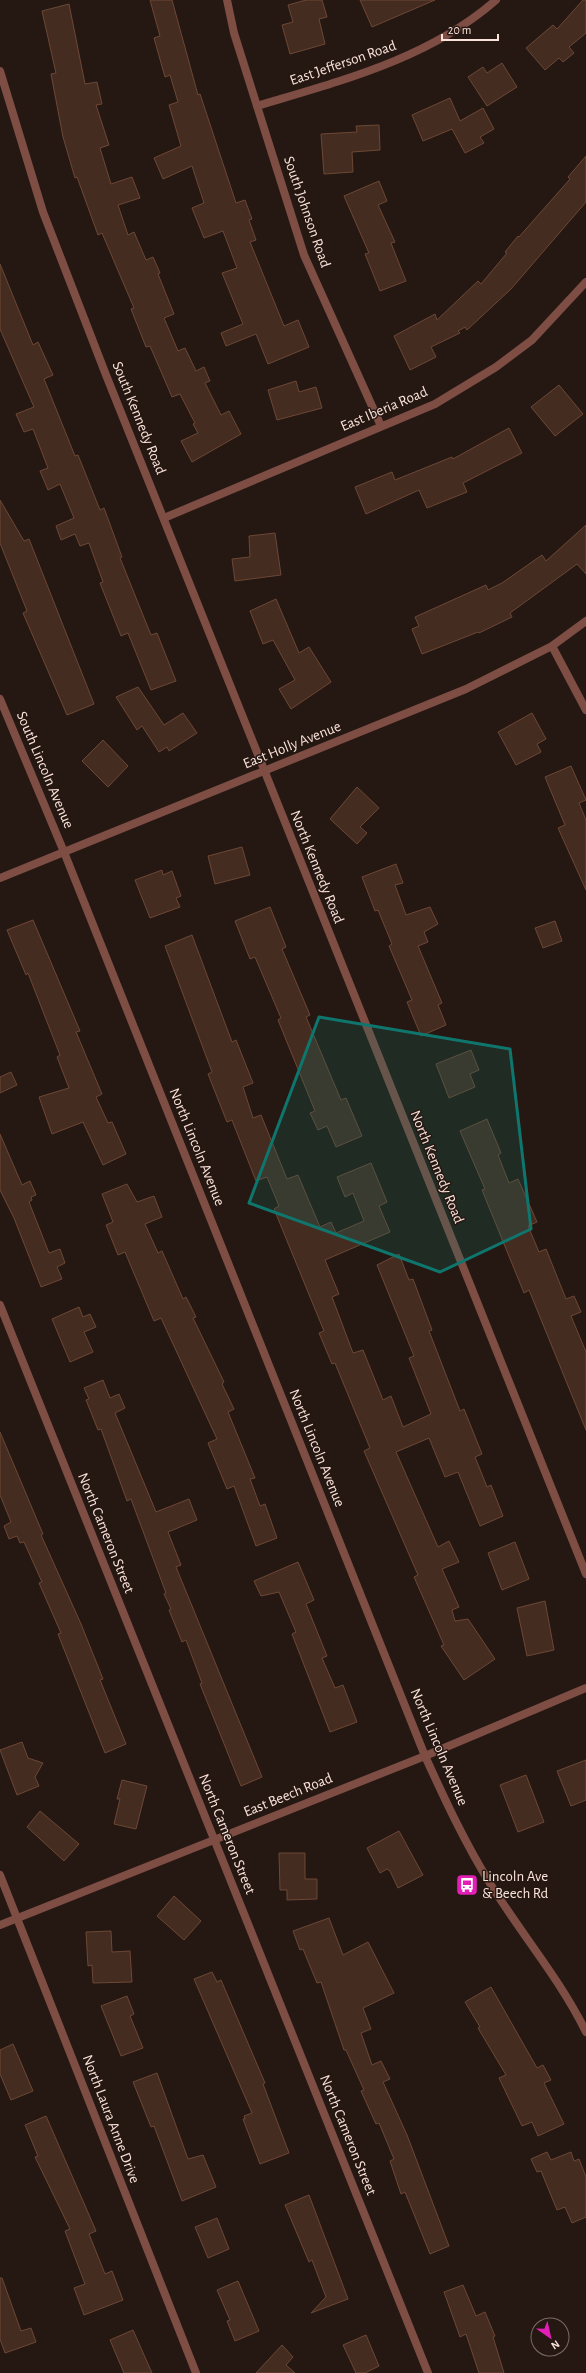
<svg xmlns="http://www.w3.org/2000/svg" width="586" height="2373" viewBox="0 0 586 2373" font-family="'Alegreya Sans',sans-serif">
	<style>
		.building { fill: #442c21; stroke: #6d4735 }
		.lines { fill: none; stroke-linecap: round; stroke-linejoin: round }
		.minor { stroke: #7e4d43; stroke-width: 8 }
		.tertiary { stroke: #7e4d43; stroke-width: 8 }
		.marked { fill: #0f766e; fill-opacity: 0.2; stroke: #0f766e; stroke-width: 3; stroke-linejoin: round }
		.labels { text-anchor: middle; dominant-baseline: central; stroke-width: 3; stroke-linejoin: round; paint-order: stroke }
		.street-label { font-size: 15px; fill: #fbe2db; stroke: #251812 }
		.poi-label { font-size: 15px; fill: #fbe2db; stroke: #251812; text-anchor: start }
	</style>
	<rect width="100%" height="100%" fill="#251812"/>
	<g class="building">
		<path d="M150,0H172L198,95L200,94L236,203L245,200L252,219L249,220L256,240L250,242L284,326L298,320L309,347L268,364L256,334L226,346L221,333L243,324L222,273L237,268L223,231L204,238L192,208L204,203L192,166L163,179L154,158L181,146L169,105L178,102L170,75L165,77L154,38L160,36Z"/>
		<path d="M306,0H322L327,17L319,19L325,44L290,54L282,25L293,22L288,5Z"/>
		<path d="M360,0H435L372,27Z"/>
		<path d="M583,0H586V33L569,47L574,53L563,62L559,58L545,70L526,48L553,25L557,29Z"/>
		<path d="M69,4L85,84L97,82L102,104L96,105L109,145L100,148L111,184L132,177L140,198L118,205L128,235L134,232L146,260L153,257L160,273L158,274L174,314L164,318L178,351L185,348L196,371L204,367L210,381L205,383L221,415L229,411L241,434L192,462L181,441L198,433L193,424L195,423L180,394L172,397L150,346L146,347L131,309L134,308L102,233L98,235L77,177L75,178L63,137L51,74L56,73L42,11Z"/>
		<path d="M502,63L517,87L487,106L468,77L483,67L487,73Z"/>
		<path d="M450,98L460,121L483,108L494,129L480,137L484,143L465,153L452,129L423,141L412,115Z"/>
		<path d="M379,125L380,150L352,152L353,172L324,174L321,134L357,132L356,126Z"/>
		<path d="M586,156V202L511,289L467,330L465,327L458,331L460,333L431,347L436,357L410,370L394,336L435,314L437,320L478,281L481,284L507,253L505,252L518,236L519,237L570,179L568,177Z"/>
		<path d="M379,181L387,201L378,205L395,242L391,243L406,281L380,291L365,254L369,253L344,196Z"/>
		<path d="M0,264L33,345L38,342L53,375L44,379L75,456L78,455L100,510L104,508L122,557L120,558L151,635L157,633L176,681L151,690L128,633L121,636L100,583L103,582L89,543L80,546L75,534L61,540L56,526L74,518L60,484L48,490L40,471L48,468L33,429L24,432L16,414L34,407L0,329Z"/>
		<path d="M296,381L299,392L316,387L322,408L277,420L268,390Z"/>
		<path d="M559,385L583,414L555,436L531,407Z"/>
		<path d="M509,428L522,453L463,483L467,492L427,508L419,490L366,514L355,487L392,472L395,480L452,457L453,459Z"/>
		<path d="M0,500L24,541L29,539L94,704L67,715L23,613L27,611L0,543Z"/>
		<path d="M586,525V574L577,564L510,613L512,617L479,633L478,632L422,654L412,629L419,626L415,617L486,585L488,590L502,583L542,555L546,561Z"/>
		<path d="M275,533L281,575L235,581L232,559L250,557L249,536Z"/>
		<path d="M276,599L299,653L309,647L331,682L291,709L279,689L295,680L273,640L263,644L250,611Z"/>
		<path d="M138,687L164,725L183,713L197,733L169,751L167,747L159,752L142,726L137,730L116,697Z"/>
		<path d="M532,713L546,739L537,744L541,752L516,765L498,732Z"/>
		<path d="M103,740L128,766L108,787L82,761Z"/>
		<path d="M571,766L586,800L579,803L586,820V890L558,828L565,825L545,777Z"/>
		<path d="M357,787L379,808L360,827L367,833L357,844L330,819Z"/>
		<path d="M242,847L250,875L215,884L208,856Z"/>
		<path d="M396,864L403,883L395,885L406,915L430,907L438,924L424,932L428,942L418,946L442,1003L438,1005L446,1025L421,1036L407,1002L412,1000L389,946L392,944L378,910L375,911L362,877Z"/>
		<path d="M162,870L163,875L172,871L181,896L176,898L180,907L150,918L135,880Z"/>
		<path d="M270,907L286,947L282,949L310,1015L306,1017L341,1100L346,1098L362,1136L336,1147L327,1126L318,1130L310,1113L315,1111L278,1020L281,1018L255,957L250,959L235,921Z"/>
		<path d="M33,920L80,1031L76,1032L102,1094L96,1097L108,1123L112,1122L126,1154L103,1165L83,1122L52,1134L39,1097L69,1088L57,1057L60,1055L28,973L26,975L7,930Z"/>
		<path d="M555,921L562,941L543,948L535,928Z"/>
		<path d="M192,935L232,1042L236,1040L253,1083L243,1087L253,1118L261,1115L287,1179L298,1175L320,1227L331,1222L336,1233L364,1221L353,1193L345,1197L337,1177L371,1163L387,1202L379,1206L390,1232L325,1260L339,1294L332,1297L353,1353L363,1350L383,1400L391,1396L403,1427L431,1414L409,1358L414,1356L377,1265L399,1254L409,1280L413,1279L432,1330L429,1331L460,1411L464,1409L482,1454L475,1457L487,1487L491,1485L503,1516L480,1526L458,1472L445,1477L429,1438L396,1452L438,1547L449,1541L459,1562L442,1569L459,1607L452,1610L455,1621L468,1619L495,1659L464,1680L441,1646L444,1645L414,1577L418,1575L364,1451L370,1448L335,1363L332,1364L319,1333L324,1331L274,1209L279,1206L267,1177L256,1181L232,1120L227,1122L208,1074L212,1072L165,946Z"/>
		<path d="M471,1050L479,1070L470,1074L475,1087L449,1098L436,1064Z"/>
		<path d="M11,1072L17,1085L0,1093V1077Z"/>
		<path d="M487,1119L501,1153L498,1155L509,1183L518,1179L537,1222L528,1226L539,1252L546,1249L566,1299L574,1296L581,1312L571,1316L586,1352V1430L529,1290L524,1293L482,1190L485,1189L460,1131Z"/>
		<path d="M0,1134L22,1185L30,1181L36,1195L31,1197L32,1200L29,1202L49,1253L60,1249L65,1263L57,1267L62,1279L41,1287L14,1218L0,1190Z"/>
		<path d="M127,1184L137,1202L154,1196L162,1217L145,1224L158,1253L162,1251L183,1299L186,1297L196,1317L193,1318L224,1382L222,1384L234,1409L228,1412L255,1478L250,1479L260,1506L265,1504L277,1538L256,1546L234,1486L227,1489L208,1443L217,1439L161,1318L154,1321L125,1252L118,1255L106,1225L113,1222L102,1194Z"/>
		<path d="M79,1307L83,1317L90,1314L96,1327L84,1332L93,1352L70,1362L52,1319Z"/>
		<path d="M103,1380L110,1398L119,1394L125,1408L115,1413L156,1512L189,1499L197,1520L168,1532L181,1565L176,1567L262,1777L241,1786L200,1684L202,1683L186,1640L182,1642L169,1610L171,1609L164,1594L166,1593L131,1499L127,1501L101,1429L98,1430L86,1400L89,1399L84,1388Z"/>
		<path d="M0,1432L43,1534L41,1535L81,1624L103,1679L100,1680L126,1744L105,1753L58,1634L61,1633L39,1583L42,1582L24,1542L20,1543L17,1536L9,1539L4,1526L11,1522L0,1495Z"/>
		<path d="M515,1542L529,1579L502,1590L488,1553Z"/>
		<path d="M298,1562L314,1600L306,1604L327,1656L322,1658L335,1688L343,1685L357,1722L330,1732L292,1634L296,1632L279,1592L261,1596L254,1581Z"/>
		<path d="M545,1601L554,1650L527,1656L517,1608Z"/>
		<path d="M22,1742L28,1758L43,1763L35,1777L39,1786L17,1795L0,1750Z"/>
		<path d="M586,1760V1800L571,1806L557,1771Z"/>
		<path d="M526,1775L544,1822L518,1832L500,1785Z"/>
		<path d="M122,1780L147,1786L136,1829L114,1824L120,1799H117Z"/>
		<path d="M40,1811L79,1844L64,1861L27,1827Z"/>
		<path d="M399,1831L423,1875L398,1888L390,1871L387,1869L380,1873L367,1848Z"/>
		<path d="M279,1853H305V1879H317V1899L287,1900V1890H280Z"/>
		<path d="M174,1896L201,1921L184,1940L157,1916Z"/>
		<path d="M329,1918L343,1955L368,1942L394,1993L363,2008L371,2029L361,2033L372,2065L381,2061L390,2079L383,2082L407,2135L449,2246L430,2254L405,2192L401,2194L390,2161L394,2159L379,2123L376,2124L361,2091L364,2090L346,2050H344L321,1982L317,1983L303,1949L300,1950L293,1931Z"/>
		<path d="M111,1931L112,1952L130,1951L132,1982L93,1983L92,1965L88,1966L86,1932Z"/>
		<path d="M212,1972L217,1982L221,1980L265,2083L263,2084L289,2153L260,2164L243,2119H245L244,2116L252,2113L194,1979Z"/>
		<path d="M491,1987L537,2068L543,2065L551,2080L544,2083L564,2124L538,2136L532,2122L522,2126L499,2078L506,2075L478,2028L480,2027L465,2002Z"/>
		<path d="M127,1996L134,2014L130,2016L143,2048L121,2056L101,2006Z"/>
		<path d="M13,2044L33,2091L11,2100L0,2074V2050Z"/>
		<path d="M157,2073L188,2159L203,2155L216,2187L182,2201L154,2126L151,2127L133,2082Z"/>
		<path d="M46,2116L96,2231L89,2234L105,2274L112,2271L123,2300L84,2315L74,2288L85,2284L65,2231L70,2229L35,2157L38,2156L25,2125Z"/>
		<path d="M547,2152L551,2160L571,2152L574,2161L579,2159L586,2177V2217L572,2223L565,2207L557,2210L541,2171L537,2172L531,2159Z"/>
		<path d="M309,2195L348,2299L311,2313L326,2297L312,2260L309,2262L285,2205Z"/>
		<path d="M217,2218L229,2249L208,2258L195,2227Z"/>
		<path d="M0,2278H2L21,2331L31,2328L36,2342L5,2353L0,2339Z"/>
		<path d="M238,2281L259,2331L235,2341L227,2321L230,2320L217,2290Z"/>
		<path d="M463,2285L476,2316L485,2312L495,2336L493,2337L504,2373H479L466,2334L460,2337L444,2292Z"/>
		<path d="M133,2330L152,2373H124L110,2340Z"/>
		<path d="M366,2335L379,2366L365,2373H356L343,2345Z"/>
		<path d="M282,2345L293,2357L286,2365L295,2373H256Z"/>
	</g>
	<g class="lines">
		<g class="minor">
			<path d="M227,0L234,33L304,255L381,426"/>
			<path d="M0,71L43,212L106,375L586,1574"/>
			<path d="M257,106C340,81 429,59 496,0"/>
			<path d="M164,518L435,404L496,367L532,340L586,282"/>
			<path d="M552,646L586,710"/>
			<path d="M0,878L64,852"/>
			<path d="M0,1305L428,2373"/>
			<path d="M0,1875L196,2373"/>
			<path d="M0,1925L425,1756"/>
		</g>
		<g class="tertiary">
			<path d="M0,699L64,852L425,1756C445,1800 465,1843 491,1885C522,1935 560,1979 586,2032"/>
			<path d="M64,852L466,689L552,646L586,621"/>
			<path d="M425,1756L586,1688"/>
		</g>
	</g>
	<path class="marked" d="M319,1017L510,1049L531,1229L440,1272L249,1203Z"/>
	<defs>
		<g id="bus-square" transform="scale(1.15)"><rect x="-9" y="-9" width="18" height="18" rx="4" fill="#e31eb7" stroke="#251812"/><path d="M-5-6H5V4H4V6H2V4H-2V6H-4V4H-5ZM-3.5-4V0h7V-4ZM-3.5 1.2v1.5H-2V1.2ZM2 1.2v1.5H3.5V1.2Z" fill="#fff"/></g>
	</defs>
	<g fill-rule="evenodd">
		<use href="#bus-square" x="467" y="1885"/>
	</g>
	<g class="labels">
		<g class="street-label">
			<text transform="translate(343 63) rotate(-19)">East Jefferson Road</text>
			<text transform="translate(307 212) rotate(71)">South Johnson Road</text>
			<text transform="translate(384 409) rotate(-23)">East Iberia Road</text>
			<text transform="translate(139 418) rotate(68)">South Kennedy Road</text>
			<text transform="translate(292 745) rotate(-22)">East Holly Avenue</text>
			<text transform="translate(45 770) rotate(67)">South Lincoln Avenue</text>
			<text transform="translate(317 867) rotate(68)">North Kennedy Road</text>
			<text transform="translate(197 1147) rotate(68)">North Lincoln Avenue</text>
			<text transform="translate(437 1167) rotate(68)">North Kennedy Road</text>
			<text transform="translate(317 1448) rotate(68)">North Lincoln Avenue</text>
			<text transform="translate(106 1533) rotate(68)">North Cameron Street</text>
			<text transform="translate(439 1747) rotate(67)">North Lincoln Avenue</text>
			<text transform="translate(288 1795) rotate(-22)">East Beech Road</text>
			<text transform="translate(227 1834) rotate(68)">North Cameron Street</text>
			<text transform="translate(111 2119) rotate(69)">North Laura Anne Drive</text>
			<text transform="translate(348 2135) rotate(68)">North Cameron Street</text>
		</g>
		<g class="poi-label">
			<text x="482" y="1876">Lincoln Ave<tspan x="482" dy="17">&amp; Beech Rd</tspan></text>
		</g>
	</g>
	<g transform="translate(550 2337) rotate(146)"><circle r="19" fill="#251812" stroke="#7b6962"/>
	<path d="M0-3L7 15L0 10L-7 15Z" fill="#e31eb7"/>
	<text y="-6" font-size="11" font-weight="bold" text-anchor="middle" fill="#fbe2db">N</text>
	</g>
	<path d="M442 34v6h56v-6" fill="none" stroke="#fbe2db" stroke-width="2"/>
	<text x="448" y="34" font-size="12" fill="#fbe2db" stroke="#251812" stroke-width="3" paint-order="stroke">20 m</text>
</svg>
